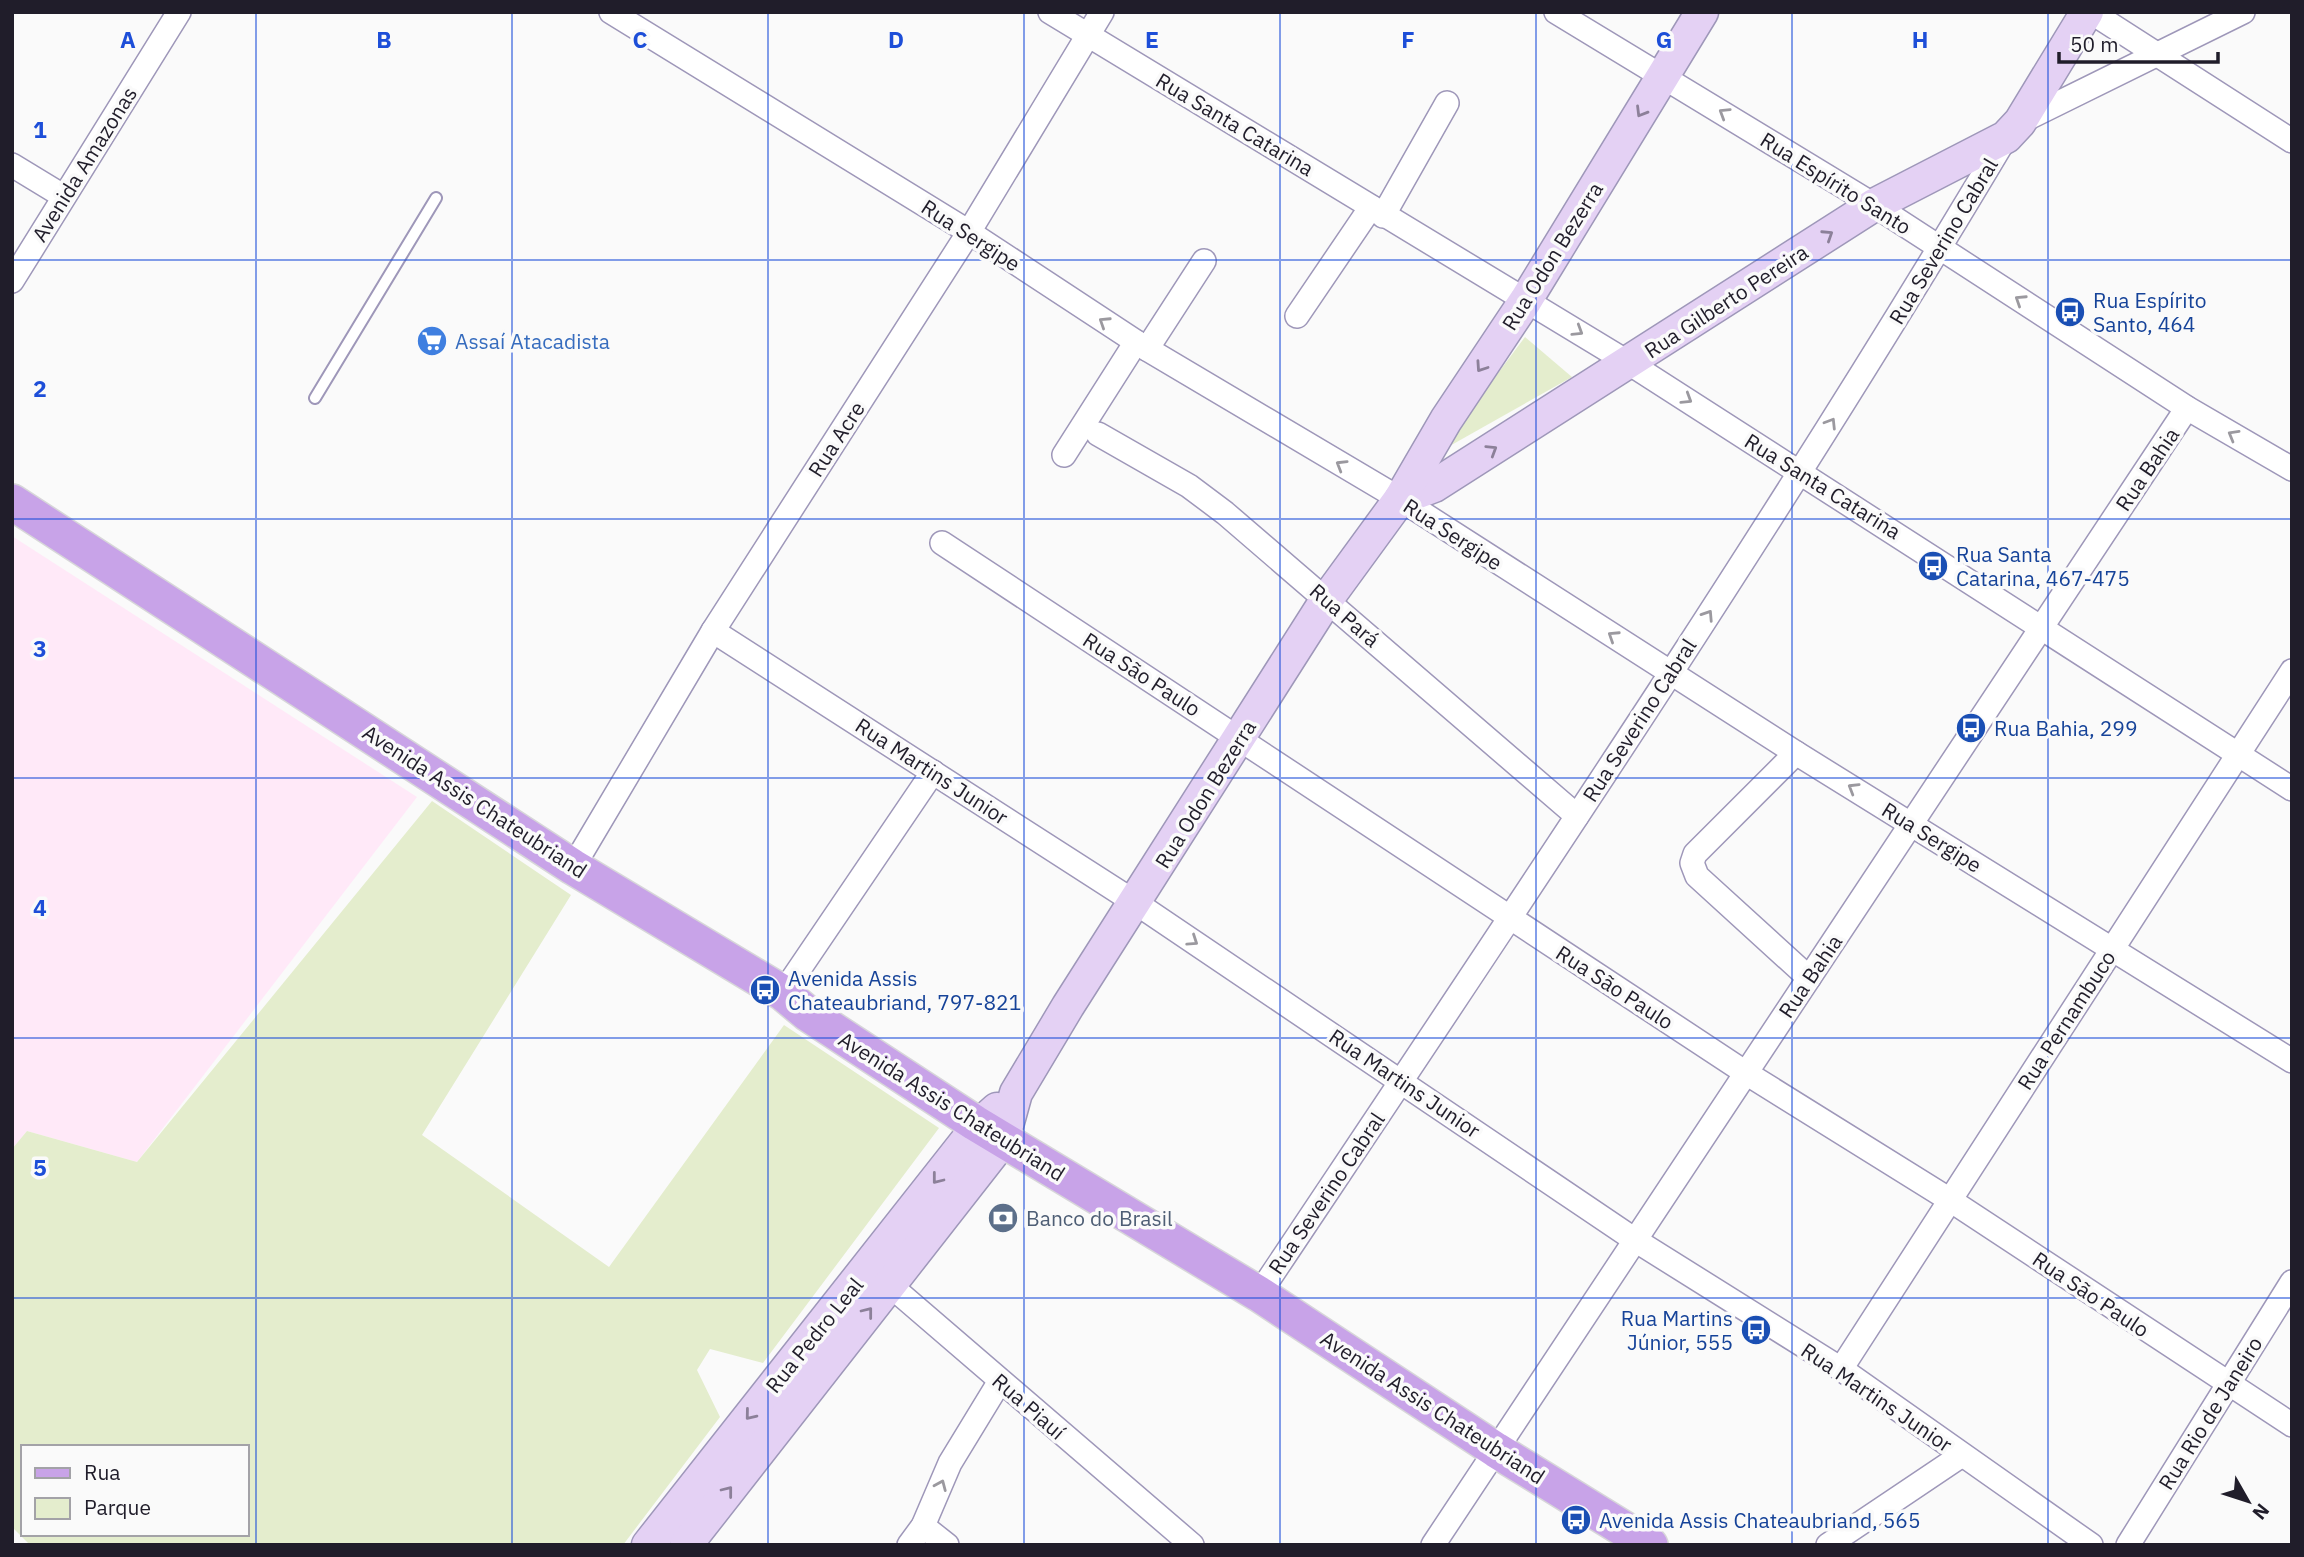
<svg xmlns="http://www.w3.org/2000/svg" width="2304" height="1557" viewBox="0 0 2304 1557" font-family="'IBM Plex Sans',sans-serif">
	<style>
		.industrial { fill: #ffe9f8 }
		.green { fill: #e4edcd; fill-rule: evenodd }
		.lines { fill: none; stroke-linecap: round; stroke-linejoin: round }
		.service-casing { stroke: #9e97b9; stroke-width: 14 }
		.minor-casing { stroke: #9e97b9; stroke-width: 26 }
		.secondary-casing { stroke: #9e97b9; stroke-width: 35 }
		.primary-casing { stroke: #d7d6d9; stroke-width: 38 }
		.service { stroke: #fff; stroke-width: 10 }
		.minor { stroke: #fff; stroke-width: 23 }
		.secondary { stroke: #e4d1f4; stroke-width: 32 }
		.primary { stroke: #c8a3e8; stroke-width: 35 }
		.oneway { stroke: #8c8099 }
		.oneway2 { stroke: #9b999f }
		.grid { fill: none; stroke: #1d4ed8; stroke-width: 2; stroke-opacity: 0.55 }
		.labels { text-anchor: middle; dominant-baseline: central; stroke-width: 7; stroke-linejoin: round; paint-order: stroke }
		.street-label { font-size: 21px; fill: #201d2a; stroke: #fafafa }
		.transit-label { font-size: 21px; fill: #164399; stroke: #fafafa; text-anchor: start }
		.shop-label { font-size: 21px; fill: #366cbe; stroke: #fafafa; text-anchor: start }
		.service-label { font-size: 21px; fill: #4e5e75; stroke: #fafafa; text-anchor: start }
		.grid-label { font-size: 23px; text-anchor: middle; font-weight: bold; fill: #1d4ed8; stroke: #fafafa; stroke-width: 7; stroke-linejoin: round; paint-order: stroke }
	</style>
	<rect width="100%" height="100%" fill="#fafafa"/>
	<path class="industrial" d="M12,536L417,797L137,1162L27,1131L12,1149Z"/>
	<g class="green">
		<path d="M1525,337L1572,377L1439,452Z"/>
		<path d="M432,801L571,895L422,1135L609,1267L784,1025L939,1128L763,1363L710,1349L697,1370L720,1417L623,1545H30L12,1527V1149L27,1131L137,1162ZM23,1447H247V1534H23Z"/>
	</g>
	<g class="lines">
		<g class="service-casing">
			<path id="service" d="M315,398L436,198"/>
		</g>
		<g class="minor-casing">
			<g id="minor">
				<path d="M611,12L969,232L1147,349L1400,499L1796,753L2292,1061"/>
				<path d="M1050,12L1629,363L2292,789"/>
				<path d="M1556,12L1874,205L2187,408L2292,469"/>
				<path d="M2091,12L2292,141"/>
				<path d="M2020,122L2243,12"/>
				<path d="M12,165L63,196"/>
				<path d="M1383,216L1447,103"/>
				<path d="M12,281L179,12"/>
				<path d="M1297,316L1371,207"/>
				<path d="M1147,349L1204,261"/>
				<path d="M1098,434L1189,486L1225,513L1577,816"/>
				<path d="M1064,455L1136,342"/>
				<path d="M942,543L1746,1073L1950,1200L2292,1425"/>
				<path d="M713,631L1136,903L1635,1240L1841,1369L2091,1545"/>
				<path d="M1796,753L1695,854L1692,863L1697,876L1809,978"/>
				<path d="M573,867L713,631L969,232L1102,12"/>
				<path d="M783,993L933,772"/>
				<path d="M878,1275L1192,1545"/>
				<path d="M1259,1294C1514,912 1771,532 2006,137"/>
				<path d="M1841,1369L2292,671"/>
				<path d="M923,1526L947,1545"/>
				<path d="M909,1545L923,1526L950,1463L1000,1381"/>
				<path d="M1433,1545L2187,408"/>
				<path d="M1828,1545L1962,1455"/>
				<path d="M2128,1545L2292,1282"/>
			</g>
		</g>
		<g class="secondary-casing">
			<g id="secondary">
				<path d="M1400,499L1434,486L1874,205L2006,137L2020,122L2087,12"/>
				<path d="M648,1545L979,1125L997,1109"/>
				<path d="M686,1545L1003,1140L1016,1093L1068,1006L1327,599L1400,499L1446,420L1526,300L1702,12"/>
			</g>
		</g>
		<g class="primary-casing">
			<path id="primary" d="M12,502L573,867L783,993L807,1013L975,1123L1259,1294L1496,1450L1650,1545"/>
		</g>
		<use href="#service" class="service"/>
		<use href="#minor" class="minor"/>
		<use href="#secondary" class="secondary"/>
		<use href="#primary" class="primary"/>
	</g>
	<defs><path id="oneway-chevron" d="M-2-3.5L2.5 0L-2 3.5" fill="none" stroke-width="1.6" stroke-linecap="round" stroke-linejoin="round" transform="scale(1.75)"/></defs>
	<g class="oneway">
		<use href="#oneway-chevron" transform="translate(1641 112) rotate(121)"/>
		<use href="#oneway-chevron" transform="translate(1828 235) rotate(-33)"/>
		<use href="#oneway-chevron" transform="translate(1481 367) rotate(124)"/>
		<use href="#oneway-chevron" transform="translate(1492 450) rotate(-32)"/>
		<use href="#oneway-chevron" transform="translate(937 1179) rotate(128)"/>
		<use href="#oneway-chevron" transform="translate(868 1312) rotate(-52)"/>
		<use href="#oneway-chevron" transform="translate(750 1415) rotate(129)"/>
		<use href="#oneway-chevron" transform="translate(728 1491) rotate(-52)"/>
	</g>
	<g class="oneway2">
		<use href="#oneway-chevron" transform="translate(1724 113) rotate(-148)"/>
		<use href="#oneway-chevron" transform="translate(2020 300) rotate(-147)"/>
		<use href="#oneway-chevron" transform="translate(1104 322) rotate(-147)"/>
		<use href="#oneway-chevron" transform="translate(1578 331) rotate(32)"/>
		<use href="#oneway-chevron" transform="translate(1687 399) rotate(32)"/>
		<use href="#oneway-chevron" transform="translate(1831 423) rotate(-58)"/>
		<use href="#oneway-chevron" transform="translate(2233 435) rotate(-150)"/>
		<use href="#oneway-chevron" transform="translate(1341 465) rotate(-149)"/>
		<use href="#oneway-chevron" transform="translate(1708 615) rotate(-57)"/>
		<use href="#oneway-chevron" transform="translate(1613 636) rotate(-147)"/>
		<use href="#oneway-chevron" transform="translate(1853 788) rotate(-149)"/>
		<use href="#oneway-chevron" transform="translate(1193 941) rotate(34)"/>
		<use href="#oneway-chevron" transform="translate(941 1485) rotate(-67)"/>
	</g>
	<path class="grid" d="M256,12V1545M512,12V1545M768,12V1545M1024,12V1545M1280,12V1545M1536,12V1545M1792,12V1545M2048,12V1545M12,260H2292M12,519H2292M12,778H2292M12,1038H2292M12,1298H2292"/>
	<defs>
		<g id="bus-disc" transform="scale(1.575)"><circle r="9.5" fill="#1a4fb4" stroke="#fafafa"/><path d="M-5-6H5V4H4V6H2V4H-2V6H-4V4H-5ZM-3.5-4V0h7V-4ZM-3.5 1.2v1.5H-2V1.2ZM2 1.2v1.5H3.5V1.2Z" fill="#fff"/></g>
		<g id="supermarket-disc" transform="scale(1.575)"><circle r="9.5" fill="#3f7fe0" stroke="#fafafa"/><path d="M-6-5.5h2.5l.6 2H6L4.5 2H-2.5L-4.4-4H-6ZM-1.5 3.2a1.3 1.3 0 1 0 .1 0ZM3 3.2a1.3 1.3 0 1 0 .1 0Z" fill="#fff"/></g>
		<g id="bank-disc" transform="scale(1.575)"><circle r="9.5" fill="#5c6f8a" stroke="#fafafa"/><path d="M-6-4H6V4H-6ZM0-2.3a2.3 2.3 0 1 0 0 4.6a2.3 2.3 0 1 0 0-4.6Z" fill="#fff"/></g>
	</defs>
	<g fill-rule="evenodd">
		<use href="#bus-disc" x="2070" y="312"/>
		<use href="#supermarket-disc" x="432" y="341"/>
		<use href="#bus-disc" x="1933" y="566"/>
		<use href="#bus-disc" x="1971" y="728"/>
		<use href="#bus-disc" x="765" y="990"/>
		<use href="#bank-disc" x="1003" y="1218"/>
		<use href="#bus-disc" x="1756" y="1330"/>
		<use href="#bus-disc" x="1576" y="1520"/>
	</g>
	<g class="labels">
		<g class="street-label">
			<text transform="translate(1235 124) rotate(31)">Rua Santa Catarina</text>
			<text transform="translate(84 164) rotate(-58)">Avenida Amazonas</text>
			<text transform="translate(1836 183) rotate(32)">Rua Espírito Santo</text>
			<text transform="translate(971 235) rotate(33)">Rua Sergipe</text>
			<text transform="translate(1943 241) rotate(-59)">Rua Severino Cabral</text>
			<text transform="translate(1552 256) rotate(-58)">Rua Odon Bezerra</text>
			<text transform="translate(1726 301) rotate(-33)">Rua Gilberto Pereira</text>
			<text transform="translate(836 439) rotate(-57)">Rua Acre</text>
			<text transform="translate(2147 469) rotate(-56)">Rua Bahia</text>
			<text transform="translate(1823 486) rotate(32)">Rua Santa Catarina</text>
			<text transform="translate(1453 534) rotate(33)">Rua Sergipe</text>
			<text transform="translate(1345 615) rotate(41)">Rua Pará</text>
			<text transform="translate(1142 674) rotate(33)">Rua São Paulo</text>
			<text transform="translate(1639 720) rotate(-57)">Rua Severino Cabral</text>
			<text transform="translate(932 771) rotate(33)">Rua Martins Junior</text>
			<text transform="translate(1205 794) rotate(-58)">Rua Odon Bezerra</text>
			<text transform="translate(475 801) rotate(33)">Avenida Assis Chateubriand</text>
			<text transform="translate(1932 837) rotate(32)">Rua Sergipe</text>
			<text transform="translate(1810 976) rotate(-56)">Rua Bahia</text>
			<text transform="translate(1615 987) rotate(33)">Rua São Paulo</text>
			<text transform="translate(2066 1020) rotate(-57)">Rua Pernambuco</text>
			<text transform="translate(1405 1083) rotate(34)">Rua Martins Junior</text>
			<text transform="translate(952 1106) rotate(32)">Avenida Assis Chateubriand</text>
			<text transform="translate(1326 1193) rotate(-56)">Rua Severino Cabral</text>
			<text transform="translate(2091 1294) rotate(34)">Rua São Paulo</text>
			<text transform="translate(814 1335) rotate(-51)">Rua Pedro Leal</text>
			<text transform="translate(1877 1397) rotate(34)">Rua Martins Junior</text>
			<text transform="translate(1029 1406) rotate(41)">Rua Piauí</text>
			<text transform="translate(1433 1407) rotate(33)">Avenida Assis Chateubriand</text>
			<text transform="translate(2210 1413) rotate(-58)">Rua Rio de Janeiro</text>
		</g>
		<g class="transit-label">
			<text x="2093" y="300">Rua Espírito<tspan x="2093" dy="24">Santo, 464</tspan></text>
			<text x="1956" y="554">Rua Santa<tspan x="1956" dy="24">Catarina, 467-475</tspan></text>
			<text x="1994" y="728">Rua Bahia, 299</text>
			<text x="788" y="978">Avenida Assis<tspan x="788" dy="24">Chateaubriand, 797-821</tspan></text>
			<text x="1733" y="1318" text-anchor="end">Rua Martins<tspan x="1733" dy="24">Júnior, 555</tspan></text>
			<text x="1599" y="1520">Avenida Assis Chateaubriand, 565</text>
		</g>
		<g class="shop-label">
			<text x="455" y="341">Assaí Atacadista</text>
		</g>
		<g class="service-label">
			<text x="1026" y="1218">Banco do Brasil</text>
		</g>
	</g>
	<g class="grid-label">
		<text x="128" y="48">A</text>
		<text x="384" y="48">B</text>
		<text x="640" y="48">C</text>
		<text x="896" y="48">D</text>
		<text x="1152" y="48">E</text>
		<text x="1408" y="48">F</text>
		<text x="1664" y="48">G</text>
		<text x="1920" y="48">H</text>
		<text x="40" y="138">1</text>
		<text x="40" y="397">2</text>
		<text x="40" y="657">3</text>
		<text x="40" y="916">4</text>
		<text x="40" y="1176">5</text>
	</g>
	<rect width="2304" height="1557" fill="none" stroke="#201d2a" stroke-width="28"/>
	<rect x="21" y="1445" width="228" height="91" fill="#fafafa" stroke="#a3a2a7" stroke-width="2"/>
	<rect x="35" y="1468" width="35" height="10" fill="#c8a3e8" stroke="#a3a2a7" stroke-width="2"/>
	<text x="84" y="1480" font-size="21" fill="#201d2a">Rua</text>
	<rect x="35" y="1498" width="35" height="21" fill="#e4edcd" stroke="#a3a2a7" stroke-width="2"/>
	<text x="84" y="1515" font-size="21" fill="#201d2a">Parque</text>
	<g transform="translate(2248 1501) rotate(129)" stroke="#fafafa" stroke-width="5" paint-order="stroke">
	<path d="M0-5L12 26L0 18L-12 26Z" fill="#201d2a"/>
	<text y="-10" font-size="19" font-weight="bold" text-anchor="middle" fill="#201d2a">N</text>
	</g>
	<path d="M2059 52v10h159v-10" fill="none" stroke="#201d2a" stroke-width="3.5"/>
	<text x="2070" y="52" font-size="21" fill="#201d2a" stroke="#fafafa" stroke-width="5" paint-order="stroke">50 m</text>
</svg>
